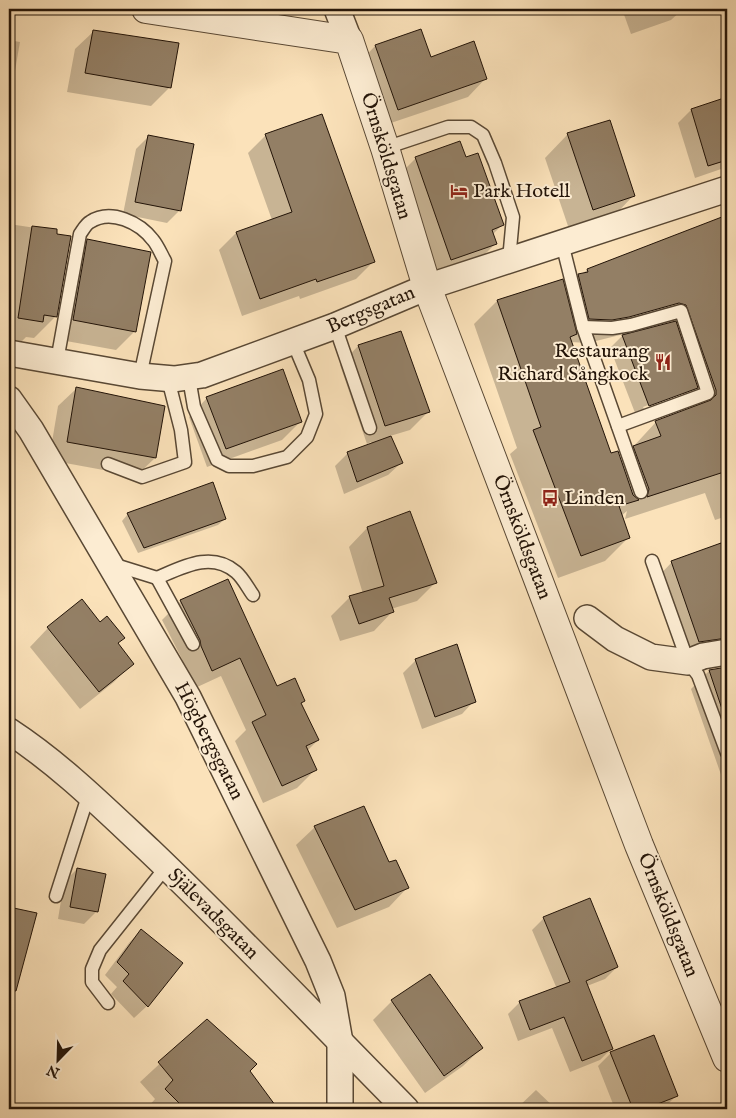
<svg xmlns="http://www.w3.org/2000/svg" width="736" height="1118" viewBox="0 0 736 1118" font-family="'IM FELL English',serif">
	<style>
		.shadow { fill: #0003; fill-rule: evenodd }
		.building { fill: #937f65; stroke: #231408 }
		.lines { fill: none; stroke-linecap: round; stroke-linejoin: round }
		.service-casing { stroke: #594834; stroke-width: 15 }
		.minor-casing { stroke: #594834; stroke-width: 28 }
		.tertiary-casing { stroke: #594834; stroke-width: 30 }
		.service { stroke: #fcecd2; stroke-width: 12 }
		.minor { stroke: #fcecd2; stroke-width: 25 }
		.tertiary { stroke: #fcecd2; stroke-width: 28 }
		.labels { text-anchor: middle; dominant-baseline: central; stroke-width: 4; stroke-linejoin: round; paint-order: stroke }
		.street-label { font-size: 20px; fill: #231408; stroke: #fcecd2 }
		.poi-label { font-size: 20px; fill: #231408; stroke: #fcecd2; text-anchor: start }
	</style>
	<rect width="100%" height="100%" fill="#fbe2ba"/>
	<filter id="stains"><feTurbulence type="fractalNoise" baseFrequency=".004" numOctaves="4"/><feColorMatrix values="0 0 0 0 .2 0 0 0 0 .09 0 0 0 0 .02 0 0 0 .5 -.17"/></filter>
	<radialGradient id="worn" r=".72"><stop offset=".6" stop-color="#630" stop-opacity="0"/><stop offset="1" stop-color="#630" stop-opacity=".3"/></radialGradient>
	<g class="shadow">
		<path d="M622,9H683L671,20L631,34Z"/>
		<path d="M420,30L430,58L486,78L468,97L379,127L357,65L375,46Z"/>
		<path d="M94,31L170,87L151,106L67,92L75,49Z"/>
		<path d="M9,40L20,42L9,105Z"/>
		<path d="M727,99V167L695,178L678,123L691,110Z"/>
		<path d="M568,134L634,195L611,219L570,232L545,158Z"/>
		<path d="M266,135L373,262L356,279L300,299L299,296L242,316L219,250L236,233L272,220L248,153Z"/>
		<path d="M149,136L180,210L167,223L123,214L136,149Z"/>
		<path d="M416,158L465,159L502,225L492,235L495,244L472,267L428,282L393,181Z"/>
		<path d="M727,217V516L715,520L705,493L625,519L627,511L621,516L628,538L605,561L558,578L510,454L517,448L474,324L497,301L562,281L564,290L579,276L587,270ZM624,334L610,348L637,418L687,397L691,409L656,422L620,461L611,455L570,342L588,343ZM683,392V395L644,409L643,407Z"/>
		<path d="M9,224L56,231L55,317L34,338L26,337L20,343L9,341Z"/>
		<path d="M88,241L150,253L134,332L116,350L55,339L69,259Z"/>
		<path d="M400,333L428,412L410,430L390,436L401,463L388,475L344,494L335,466L347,454L372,444L371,442L367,444L340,365L358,346Z"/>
		<path d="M77,388L155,458L136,476L49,460L58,406Z"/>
		<path d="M207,398L301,421L282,440L207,467L189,417Z"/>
		<path d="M128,514L225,519L218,525L138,553L122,521Z"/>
		<path d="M367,528L436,582L417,601L391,609L392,612L374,631L340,641L331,616L350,597L363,594L349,547Z"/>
		<path d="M720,544L727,564V789H726L691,689L709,671L723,668L719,661L681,660L654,581L672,562Z"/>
		<path d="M181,601L276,687L304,701L301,704L318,740L307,751L316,769L297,788L263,803L235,741L246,730L221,676L193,689L183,665L182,659L162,620Z"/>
		<path d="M48,628L117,644L132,663L114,682L80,709L30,647Z"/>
		<path d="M416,660L474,701L462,714L422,729L403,673Z"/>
		<path d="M315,827L388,863L407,888L389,907L337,928L296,845Z"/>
		<path d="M77,869L97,911L84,924L58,919L64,882Z"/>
		<path d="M9,908L36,914L25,955L9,971Z"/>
		<path d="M544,918L617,967L605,979L587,986L612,1048L600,1060L570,1072L552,1028L518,1041L508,1014L520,1002L557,989L532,930Z"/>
		<path d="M141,930L181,964L147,1006L134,1018L111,994L117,987L105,975L129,943Z"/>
		<path d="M392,1001L482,1048L463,1066L425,1093L373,1020Z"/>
		<path d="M207,1020L248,1071L277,1109L147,1108L155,1099L140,1082Z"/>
		<path d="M611,1053L676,1096L663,1109H615L598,1066Z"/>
		<path d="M536,1090L556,1109H516Z"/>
	</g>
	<g class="building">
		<path d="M421,29L431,57L474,41L487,79L398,110L375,45Z"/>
		<path d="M93,30L179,43L171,88L85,73Z"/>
		<path d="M727,97V160L708,166L691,109Z"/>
		<path d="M322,114L375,262L317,282L316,279L260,299L236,232L292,212L265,134Z"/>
		<path d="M610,120L635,196L593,210L567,133Z"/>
		<path d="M148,135L194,144L181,211L135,202Z"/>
		<path d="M460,141L466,157L478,153L504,225L492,230L497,244L451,260L415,157Z"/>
		<path d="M727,215V471L647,497L649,489L633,446L661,436L655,421L711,400L716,395V390L686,305L679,303L629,317L612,320L589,319L578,274L588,272L587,269Z"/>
		<path d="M32,226L57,229V234L71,236L57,317L44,315L43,322L18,318Z"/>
		<path d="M87,239L151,252L136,332L73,320Z"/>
		<path d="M563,279L577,334L570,337L611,453L618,451L633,495L639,500L619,506L630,538L581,556L533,430L541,427L497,300Z"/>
		<path d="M676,321L698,388L649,406L622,335Z"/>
		<path d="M401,331L430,412L385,426L358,345Z"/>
		<path d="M283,369L302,422L226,449L206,397Z"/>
		<path d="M76,387L165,406L156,458L67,442Z"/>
		<path d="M391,436L403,463L357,482L347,452Z"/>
		<path d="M213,482L226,519L144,548L127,513Z"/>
		<path d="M410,511L437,583L389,598L394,612L359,624L349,596L384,586L367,527Z"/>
		<path d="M721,543L727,560V638L699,642L671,561Z"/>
		<path d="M228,579L277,686L295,678L305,701L301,703L319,740L306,746L317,770L282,786L252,722L266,715L240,658L212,671L201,646L200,640L180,600Z"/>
		<path d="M82,599L100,622L107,616L125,638L118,643L134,664L99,692L47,627Z"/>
		<path d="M457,644L476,702L435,717L415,659Z"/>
		<path d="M727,667V712H723L709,670Z"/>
		<path d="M364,806L389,862L396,860L409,888L355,910L314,826Z"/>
		<path d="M77,868L106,874L98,912L70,907Z"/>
		<path d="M590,898L618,967L586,981L613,1049L582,1061L564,1017L530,1030L519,1001L570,982L543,917Z"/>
		<path d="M9,907L37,913L16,991L9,990Z"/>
		<path d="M141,929L183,963L148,1007L123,981L129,974L117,962Z"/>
		<path d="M430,974L483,1048L444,1076L391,1000Z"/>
		<path d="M207,1019L257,1064L250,1071L278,1109H185L165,1089L173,1080L158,1062Z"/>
		<path d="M654,1035L678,1096L645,1109H633L610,1052Z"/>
	</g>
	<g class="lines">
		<g class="service-casing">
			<g id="service">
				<path d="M385,148L448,127H471L483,135L495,163L513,217L509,260"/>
				<path d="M562,243L583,327L641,492"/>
				<path d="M335,326L370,428"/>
				<path d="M583,327L612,328L631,325L681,311L708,393L618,426"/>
				<path d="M57,361L80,234C83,230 86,224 90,222C111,208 140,223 153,240C158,246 161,254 165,261L140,376"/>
				<path d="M189,378L194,407L217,460L229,466H253L287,457L307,437L316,414L309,380L293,342"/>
				<path d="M108,464L142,477L185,462L181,430L168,379"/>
				<path d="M652,561L688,662L698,675L727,753"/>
				<path d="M112,564L157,578"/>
				<path d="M193,644L157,578C183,567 211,551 236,572C243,578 248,588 253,595"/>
				<path d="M56,896L89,793"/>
				<path d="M108,1003L92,982V969L100,950L166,867"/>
			</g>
		</g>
		<g class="minor-casing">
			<g id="minor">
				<path d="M337,9L349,40"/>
				<path d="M9,353L140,376L174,379L202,375L335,326L427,287L727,189"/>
				<path d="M9,399L31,430L188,697L318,961L332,996L340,1042V1109"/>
				<path d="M587,618L615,639L651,657L688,662L703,656L727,652"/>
				<path d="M9,731C61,765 105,809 150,851C238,935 321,1023 406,1109"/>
			</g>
		</g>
		<g class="tertiary-casing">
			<path id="tertiary" d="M146,9L349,40L385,148L427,287L639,845L727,1058"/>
		</g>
		<use href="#service" class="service"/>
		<use href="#minor" class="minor"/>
		<use href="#tertiary" class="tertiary"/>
	</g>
	<defs>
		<g id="hotel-bare" transform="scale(1.35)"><path d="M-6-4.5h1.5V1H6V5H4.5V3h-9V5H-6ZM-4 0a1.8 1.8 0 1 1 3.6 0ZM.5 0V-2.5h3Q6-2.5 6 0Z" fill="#8f2418" stroke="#fcecd2" stroke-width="2.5" paint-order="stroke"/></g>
		<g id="restaurant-bare" transform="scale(1.35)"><path d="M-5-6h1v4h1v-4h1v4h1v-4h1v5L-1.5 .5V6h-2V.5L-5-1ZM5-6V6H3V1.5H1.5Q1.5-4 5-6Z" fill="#8f2418" stroke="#fcecd2" stroke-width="2.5" paint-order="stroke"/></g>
		<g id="bus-bare" transform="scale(1.35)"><path d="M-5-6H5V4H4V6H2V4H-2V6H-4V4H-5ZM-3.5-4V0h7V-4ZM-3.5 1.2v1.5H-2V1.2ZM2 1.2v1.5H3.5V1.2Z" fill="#8f2418" stroke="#fcecd2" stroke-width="2.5" paint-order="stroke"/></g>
	</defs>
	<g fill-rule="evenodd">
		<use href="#hotel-bare" x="459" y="191"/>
		<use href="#restaurant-bare" x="663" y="362"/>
		<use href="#bus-bare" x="550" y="498"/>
	</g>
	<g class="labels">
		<g class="street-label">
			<text transform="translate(386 156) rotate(73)">Örnsköldsgatan</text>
			<text transform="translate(371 310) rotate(-23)">Bergsgatan</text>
			<text transform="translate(522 537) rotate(69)">Örnsköldsgatan</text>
			<text transform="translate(209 741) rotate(63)">Högbergsgatan</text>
			<text transform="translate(213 914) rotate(45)">Själevadsgatan</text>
			<text transform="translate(668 915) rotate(68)">Örnsköldsgatan</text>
		</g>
		<g class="poi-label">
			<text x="473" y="191">Park Hotell</text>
			<text x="649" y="351" text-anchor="end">Restaurang<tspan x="649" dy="23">Richard Sångkock</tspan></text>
			<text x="564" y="498">Linden</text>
		</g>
	</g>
	<rect width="736" height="1118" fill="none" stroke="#fbe2ba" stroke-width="30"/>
	<rect x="10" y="10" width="716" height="1098" fill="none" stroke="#231408" stroke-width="2.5"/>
	<rect x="15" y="15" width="706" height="1088" fill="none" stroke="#231408"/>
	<g transform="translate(58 1060) rotate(203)" stroke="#fcecd2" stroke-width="4" paint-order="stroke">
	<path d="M0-4L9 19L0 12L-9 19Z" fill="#231408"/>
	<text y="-8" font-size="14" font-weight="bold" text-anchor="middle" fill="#231408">N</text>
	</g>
	<rect width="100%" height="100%" filter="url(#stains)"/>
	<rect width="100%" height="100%" fill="url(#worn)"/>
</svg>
